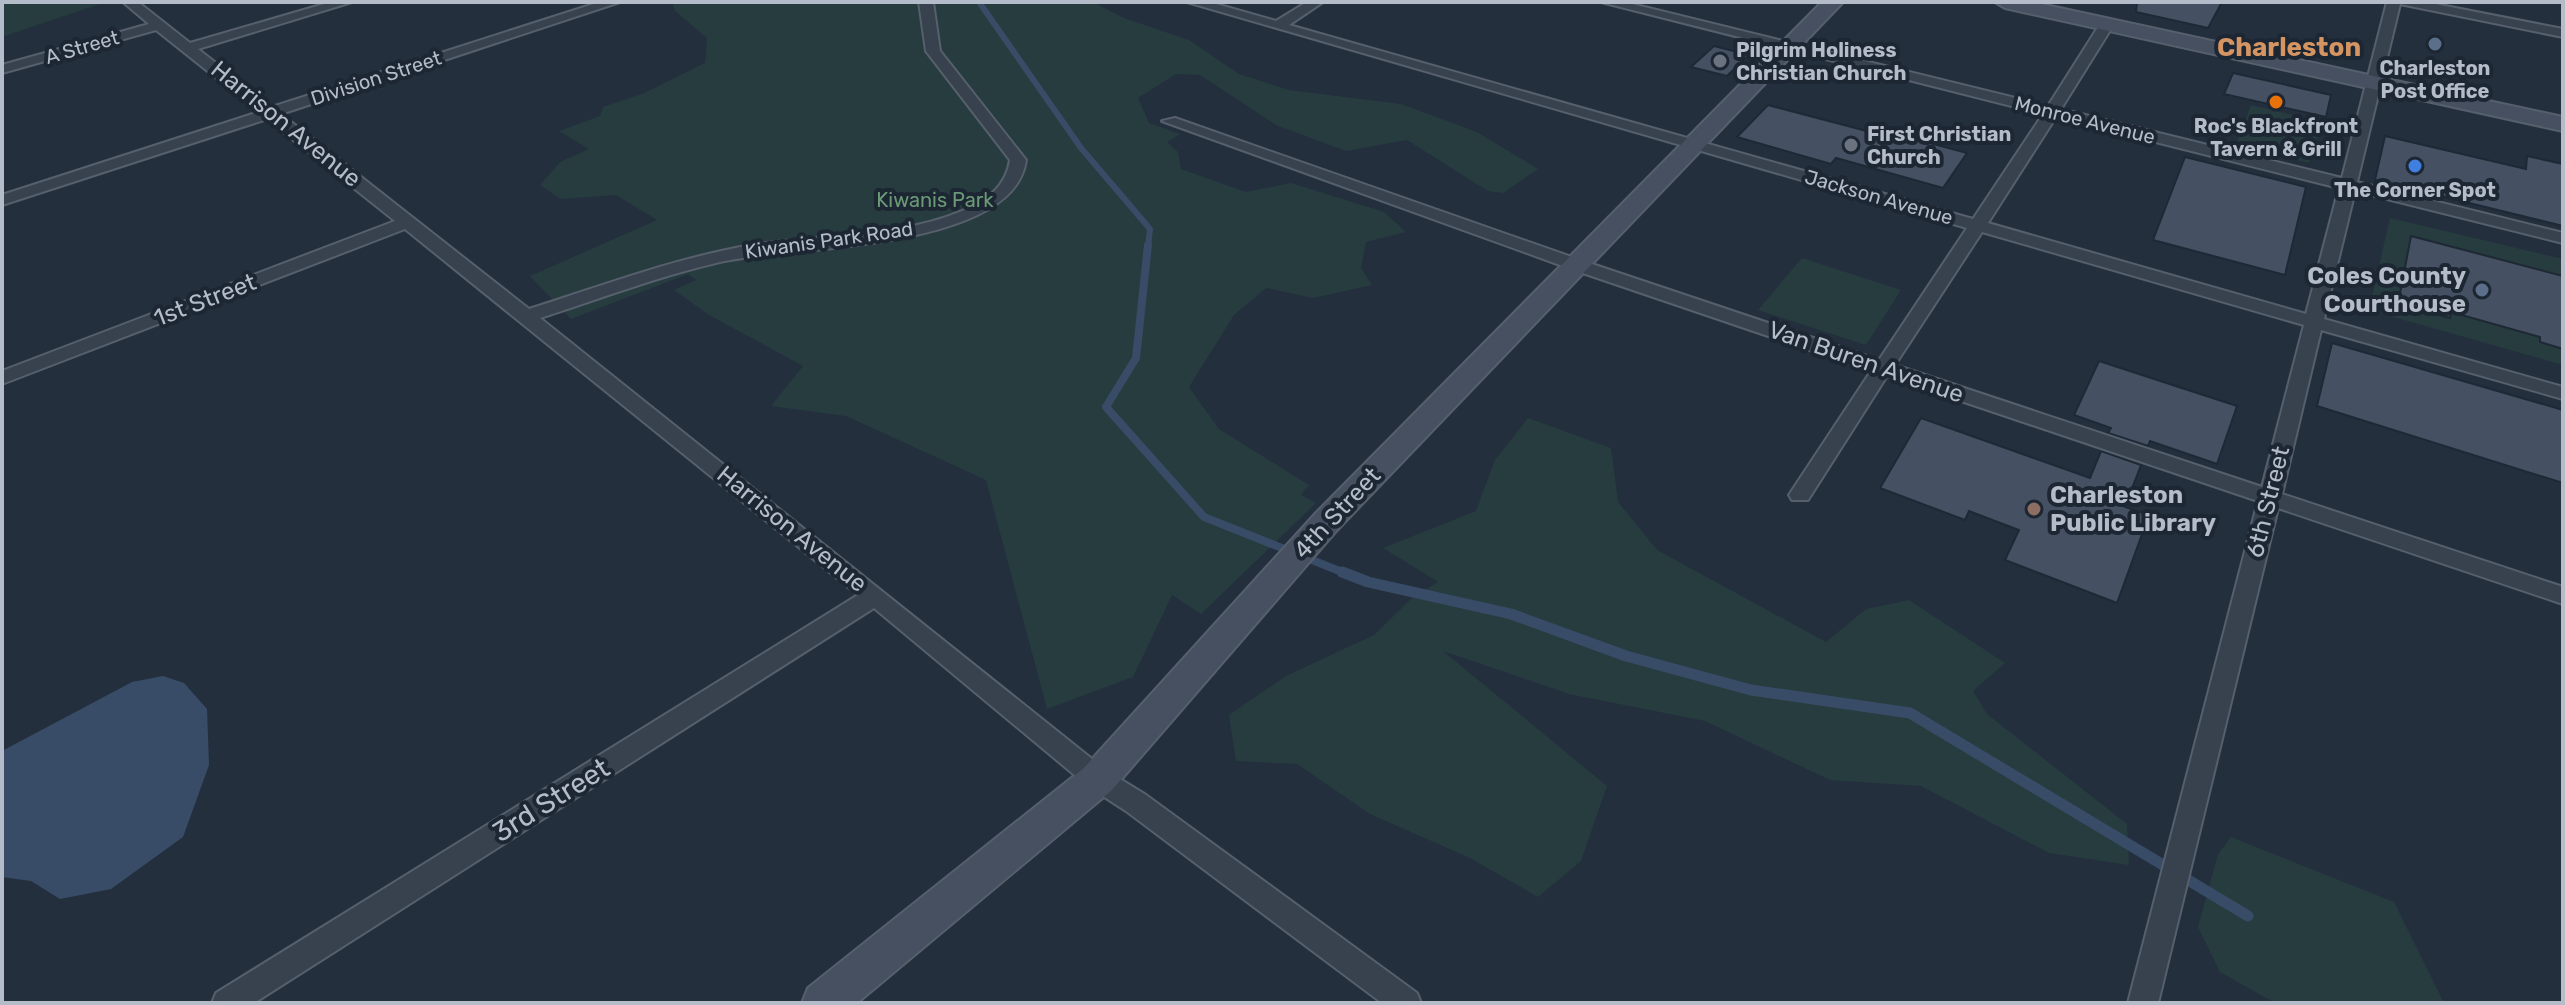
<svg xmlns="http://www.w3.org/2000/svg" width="2565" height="1005" viewBox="0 0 2565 1005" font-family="Rubik,sans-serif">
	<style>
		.green { fill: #263c3f }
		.water { fill: #394c67 }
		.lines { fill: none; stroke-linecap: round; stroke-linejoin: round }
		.stream-far2 { stroke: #394c67; stroke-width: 6 }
		.stream-far1 { stroke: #394c67; stroke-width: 8 }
		.stream { stroke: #394c67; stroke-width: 11 }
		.building { fill: #455162; stroke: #1f2835; stroke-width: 2 }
		.street-casing { stroke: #565f6c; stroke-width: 4 }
		.secondary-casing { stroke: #565f6c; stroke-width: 4 }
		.street { fill: #38414e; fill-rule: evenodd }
		.secondary { fill: #465061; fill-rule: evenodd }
		.service-dot { fill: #5c6f8a; stroke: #1d2633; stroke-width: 3 }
		.worship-dot { fill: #6b7280; stroke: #1d2633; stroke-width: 3 }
		.food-dot { fill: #e8710a; stroke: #1d2633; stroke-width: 3 }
		.shop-dot { fill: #3f7fe0; stroke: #1d2633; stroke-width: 3 }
		.education-dot { fill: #8d6e63; stroke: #1d2633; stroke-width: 3 }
		.labels { text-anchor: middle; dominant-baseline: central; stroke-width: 8; stroke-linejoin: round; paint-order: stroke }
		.far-street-label { font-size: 20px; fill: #b4bcc9; stroke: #1d2633 }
		.far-poi-label { font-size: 20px; font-weight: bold; fill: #b4bcc9; stroke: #1d2633 }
		.far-park-label { font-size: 20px; fill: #6b9a76; stroke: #1d2633 }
		.street-label { font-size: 24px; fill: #b4bcc9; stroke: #1d2633 }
		.poi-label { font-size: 24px; font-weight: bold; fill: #b4bcc9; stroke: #1d2633; text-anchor: end }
		.far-district-label { font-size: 26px; font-weight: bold; fill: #d59563; stroke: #1d2633 }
		.near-street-label { font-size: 28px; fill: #b4bcc9; stroke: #1d2633 }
	</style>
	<rect width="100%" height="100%" fill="#242f3e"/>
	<g class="green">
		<path d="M2,2H106L2,37Z"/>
		<path d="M672,2H1093L1124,18L1189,40L1239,74L1289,90L1401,104L1477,132L1538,169L1503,193L1488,191L1407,140L1346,151L1276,125L1200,75L1176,74L1138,98L1149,123L1180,134L1167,142L1178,152L1181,169L1246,192L1291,183L1384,212L1406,232L1366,242L1361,268L1372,285L1313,298L1266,288L1234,315L1189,387L1219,429L1309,485L1301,495L1316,503L1201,614L1172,595L1133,677L1047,709L986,480L846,416L771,406L803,366L709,315L674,290L696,280L688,274L571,319L530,276L657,220L616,195L561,199L540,185L560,162L589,149L559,131L600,116L603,107L642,94L705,63L707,38L675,11Z"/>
		<path d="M2251,105L2322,122L2309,163L2236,145Z"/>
		<path d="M2390,218L2563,259V276L2411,236L2398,303L2450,318L2451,312L2540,337V342L2563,349V365L2383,314L2370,305Z"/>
		<path d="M1802,258L1901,290L1866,345L1758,310Z"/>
		<path d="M1528,418L1611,448L1618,502L1657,550L1826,642L1866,609L1909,600L2005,663L1973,691L1987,714L2127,824L2129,865L2049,853L1921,786L1830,780L1705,721L1569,694L1443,651L1607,786L1581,861L1538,897L1470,858L1370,814L1297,764L1236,761L1229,715L1286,676L1374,635L1412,598L1438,582L1383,548L1476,511L1495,460Z"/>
		<path d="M2231,837L2394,902L2444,1003H2275L2220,972L2198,927L2218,854Z"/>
	</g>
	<path class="water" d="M163,676L184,683L207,709L209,765L183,837L111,889L60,899L31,881L2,877V751L132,682Z"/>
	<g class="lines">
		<path class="stream-far2" d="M979,2L1081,148L1150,229L1148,247"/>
		<path class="stream-far1" d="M1148,245L1136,358L1106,407L1204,517L1347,574"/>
		<path class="stream" d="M1342,572L1368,582L1511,614L1626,656L1751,690L1910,713L2248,916"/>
	</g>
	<g class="building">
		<path d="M2137,2H2222L2208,28L2136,12Z"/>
		<path d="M1714,46L1749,55L1727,76L1691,67Z"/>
		<path d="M2233,73L2331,95L2326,117L2224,94Z"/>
		<path d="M1768,105L1867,131L1870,127L1967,153L1943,188L1836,158L1831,164L1737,137Z"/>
		<path d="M2385,136L2526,169L2527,156L2563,164V226L2375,180Z"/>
		<path d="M2185,157L2306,187L2285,275L2153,240Z"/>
		<path d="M2411,236L2563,276V349L2540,342V337L2451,312L2450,318L2398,304Z"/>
		<path d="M2332,343L2563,410V483L2317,406Z"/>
		<path d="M2099,361L2237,406L2217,464L2150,441L2148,446L2108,433L2111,428L2074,415Z"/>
		<path d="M1921,418L2090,478L2101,451L2141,465L2125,507L2149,515L2117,603L2005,560L2019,530L1969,511L1965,520L1880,488Z"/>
	</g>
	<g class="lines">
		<g class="street-casing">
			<g id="street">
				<path d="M123,2H138L190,43L331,2H352L198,49L272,107L600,2H620L281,114L529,309C602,286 675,258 752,245C821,234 897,238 962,211C986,201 1006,187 1010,160L926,51L919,2H933L940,51L1026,160C1014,251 791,246 720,262C659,276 599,299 540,318L1107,771L1146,795L1417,993L1421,1003H1382L1126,811L1089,787L874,608L254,1003H212L216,993L858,595L405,229L2,384V371L395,221L267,119L2,205V195L259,112L156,30L2,73V65L149,24Z"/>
				<path d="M1187,2H1209L1276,21L1307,2H1323L1289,25L1973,219L2043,114L1601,2H1624L2048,106L2100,24L2107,20L2114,24L2061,109L2342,178L2387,2H2425L2563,29V37L2400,4L2357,182L2563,233V243L2355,191L2324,319L2563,387V399L2321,330L2282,494L2563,587V604L2278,508L2158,1003H2128L2258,501L1887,376L1808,500H1792L1789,495L1871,371L1571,269L1162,121L1175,118L1583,261L1879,360L1967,228ZM2056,117L2339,188L2306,314L1988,223ZM1982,232L2304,325L2262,487L1895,365Z"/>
			</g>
		</g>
		<g class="secondary-casing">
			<g id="secondary">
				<path d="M1822,2H1843L1337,530L1112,790L857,1003H802L808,988L1084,768L1315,514Z"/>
				<path d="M1995,2H2032L2563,117V131L2005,8Z"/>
			</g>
		</g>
		<use href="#street" class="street"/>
		<use href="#secondary" class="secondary"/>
	</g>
	<g class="service-dot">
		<circle cx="2435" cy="44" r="8"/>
		<circle cx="2482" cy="290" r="8"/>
	</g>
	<g class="worship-dot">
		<circle cx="1720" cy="61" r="8"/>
		<circle cx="1851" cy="145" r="8"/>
	</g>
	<circle class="food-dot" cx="2276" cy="102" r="8"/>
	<circle class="shop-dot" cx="2415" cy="166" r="8"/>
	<circle class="education-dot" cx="2034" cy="509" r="8"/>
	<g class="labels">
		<g class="far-street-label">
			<text transform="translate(82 47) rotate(-16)">A Street</text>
			<text transform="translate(376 78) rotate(-18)">Division Street</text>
			<text transform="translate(2085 120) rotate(14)">Monroe Avenue</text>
			<text transform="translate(1879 197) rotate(16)">Jackson Avenue</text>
			<text transform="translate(829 240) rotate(-8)">Kiwanis Park Road</text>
		</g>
		<g class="far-poi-label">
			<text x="1736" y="50" text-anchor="start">Pilgrim Holiness<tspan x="1736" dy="23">Christian Church</tspan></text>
			<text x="2435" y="68">Charleston<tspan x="2435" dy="23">Post Office</tspan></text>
			<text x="2276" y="126">Roc's Blackfront<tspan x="2276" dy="23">Tavern &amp; Grill</tspan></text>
			<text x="1867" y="134" text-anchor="start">First Christian<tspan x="1867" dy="23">Church</tspan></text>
			<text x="2415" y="190">The Corner Spot</text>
		</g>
		<g class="far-park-label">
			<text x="935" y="200">Kiwanis Park</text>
		</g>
		<g class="street-label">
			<text transform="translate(286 124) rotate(39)">Harrison Avenue</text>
			<text transform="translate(205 300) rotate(-21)">1st Street</text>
			<text transform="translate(1866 362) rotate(19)">Van Buren Avenue</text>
			<text transform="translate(2268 502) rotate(-76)">6th Street</text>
			<text transform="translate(1337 513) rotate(-47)">4th Street</text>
			<text transform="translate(792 529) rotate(39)">Harrison Avenue</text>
		</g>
		<g class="poi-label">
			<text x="2466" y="276">Coles County<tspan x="2466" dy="28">Courthouse</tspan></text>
			<text x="2050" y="495" text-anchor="start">Charleston<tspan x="2050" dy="28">Public Library</tspan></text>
		</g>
		<g class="far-district-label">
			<text x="2289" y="47">Charleston</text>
		</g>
		<g class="near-street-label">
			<text transform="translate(551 800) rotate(-32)">3rd Street</text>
		</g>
	</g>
	<rect width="2565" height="1005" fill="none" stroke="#b4bcc9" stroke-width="8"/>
</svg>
